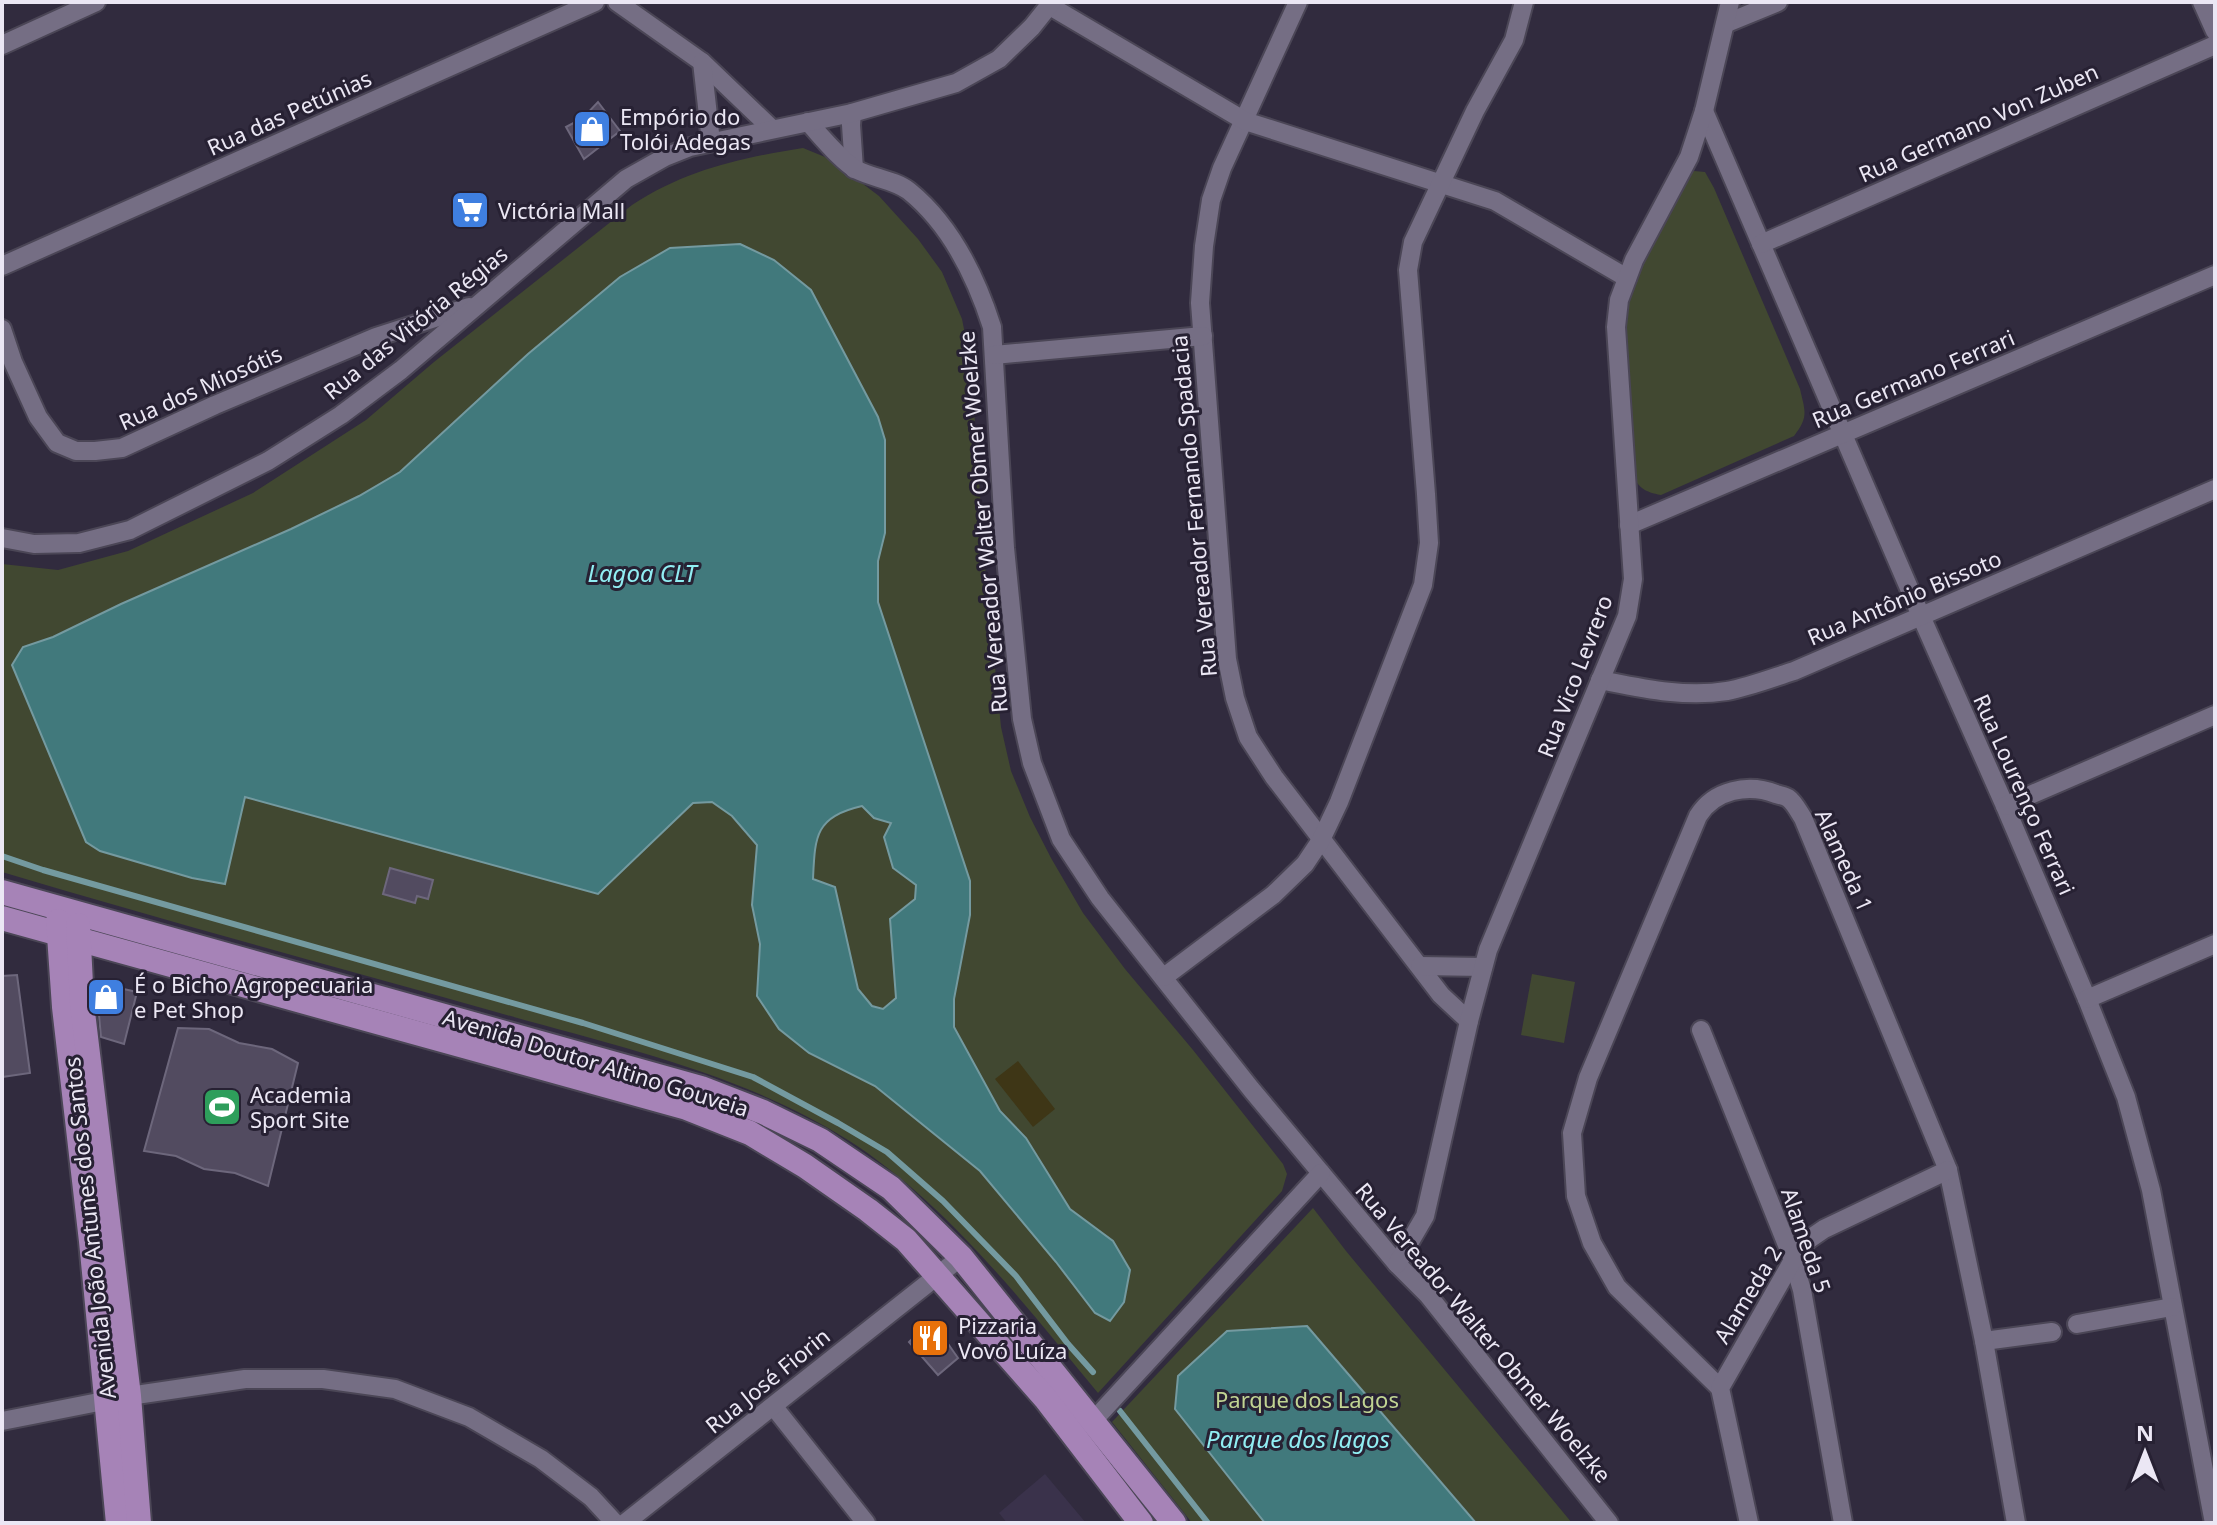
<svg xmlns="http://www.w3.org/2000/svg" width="2217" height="1525" viewBox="0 0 2217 1525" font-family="'Noto Sans',sans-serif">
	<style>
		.built { fill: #3a324b }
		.green { fill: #414831 }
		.sand { fill: #3e3616 }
		.water { fill: #41797c; stroke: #749aa0; stroke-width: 2; fill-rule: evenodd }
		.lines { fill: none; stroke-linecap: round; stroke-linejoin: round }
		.stream { stroke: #749aa0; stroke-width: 6 }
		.building { fill: #524b60; stroke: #6d677c; stroke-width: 2 }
		.minor-casing { stroke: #4b4656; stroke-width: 22 }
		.major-casing { stroke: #4b4656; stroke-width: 28 }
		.minor { stroke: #756e84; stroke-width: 18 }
		.major { stroke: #a683b7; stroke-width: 24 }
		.labels { text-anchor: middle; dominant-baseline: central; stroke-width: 6; stroke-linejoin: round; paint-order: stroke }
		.street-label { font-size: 22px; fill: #ebe7f4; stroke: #272133 }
		.poi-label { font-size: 22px; fill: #ebe7f4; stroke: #272133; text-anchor: start }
		.park-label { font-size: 22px; fill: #c1d493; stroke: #272133 }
		.water-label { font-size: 24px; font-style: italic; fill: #91eef3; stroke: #272133 }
	</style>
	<rect width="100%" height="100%" fill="#312b3e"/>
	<path class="built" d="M1045,1474L1086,1523H1007L999,1513Z"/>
	<g class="green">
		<path d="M803,148L830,159L879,196L918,239L942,272L962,319L971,365L985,567L1001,727L1011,771L1030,817L1051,858L1083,913L1125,969L1193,1050L1283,1164L1287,1174L1282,1191L1098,1393C1023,1303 948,1204 848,1140C742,1073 616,1046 496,1012C332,966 166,921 2,872V564L58,570L128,551L253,493L366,420L434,362L632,205C686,170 740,158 803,148Z"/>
		<path d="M1694,171L1705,172L1714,188L1800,389C1805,411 1809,417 1794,436L1661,495C1645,492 1638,488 1632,473L1623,306L1683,180Z"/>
		<path d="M1532,974L1575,982L1564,1043L1521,1035Z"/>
		<path d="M1313,1208L1346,1251L1572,1523H1192L1112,1422Z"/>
	</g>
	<path class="sand" d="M1018,1061L1055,1109L1033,1127L995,1079Z"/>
	<g class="water">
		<path d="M740,244L774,260L811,290L878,417L885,440V533L878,561V602L970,881V915L954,999V1027L1000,1111L1026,1138L1070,1209L1113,1241L1130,1270L1124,1302L1110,1321L1095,1313L1056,1262L980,1171L875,1086L809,1053L779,1029L757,996L760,944L752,905L757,845L732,816L712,802L693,803L598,894L245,797L225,884L192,878L100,851L86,842L12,665L23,647L53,637L121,604L291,529L359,496L400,472L528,354L620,277L670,248ZM862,806L874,818L891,823L884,837L893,868L916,885L915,899L890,919L896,998L883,1009L872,1006L858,989L835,887L813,879C815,836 815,817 862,806Z"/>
		<path d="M1307,1326L1476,1523H1265L1175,1409L1178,1376L1227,1331Z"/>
	</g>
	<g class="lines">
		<g class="stream">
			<path d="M2,856L43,870L583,1023L753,1077L838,1123L887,1152L943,1201L1016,1276L1068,1344L1093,1372"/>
			<path d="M1120,1411L1208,1523"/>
		</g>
	</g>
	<g class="building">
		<path d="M598,102L620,131L584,159L566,127L583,118Z"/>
		<path d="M390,868L433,880L428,899L417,896L415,903L383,894Z"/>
		<path d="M17,975L30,1073L2,1077V976Z"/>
		<path d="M106,985L137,992L124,1044L101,1037L97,993Z"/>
		<path d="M178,1028L209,1029L239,1043L272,1049L298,1063L268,1186L235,1173L204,1169L176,1156L144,1151Z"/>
		<path d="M932,1327L939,1331L958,1358L938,1375L909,1342L922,1329Z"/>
	</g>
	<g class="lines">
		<g class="minor-casing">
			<g id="minor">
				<path d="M617,2L702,62L772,129"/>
				<path d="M1298,2L1222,168L1211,200L1204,246L1200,303L1227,659L1235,698L1248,737L1274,777L1441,995L1469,1021"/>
				<path d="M2202,2L2215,31"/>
				<path d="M1050,6L1245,121L1495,201L1627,278"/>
				<path d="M1727,23L1778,2"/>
				<path d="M2,45L96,2"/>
				<path d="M702,62L711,142"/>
				<path d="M1704,111L1921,616L2005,806L2087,999L2126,1097L2151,1190L2214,1523"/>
				<path d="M852,113L851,125L854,169"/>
				<path d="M808,122C821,136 841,161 857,170C873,178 895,180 909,191C951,225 976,277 992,327L1005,548L1022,719L1032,763L1061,839L1100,898L1251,1089L1397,1264L1428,1295L1609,1523"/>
				<path d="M1761,244L2215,45"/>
				<path d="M2,266L595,2"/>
				<path d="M2,329L13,362L38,417L57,443L76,451H95L122,448L215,405L376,337L469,307"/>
				<path d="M994,355L1203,336"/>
				<path d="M1629,525L2215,275"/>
				<path d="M2,538L34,544L79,543L130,530L268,461L341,415L401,370L626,179L665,157L690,147L852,113L956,83L999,59L1032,27L1052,2"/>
				<path d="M1600,680C1641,688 1684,698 1727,691C1749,687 1772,678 1794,671L2215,489"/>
				<path d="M2005,806L2215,715"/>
				<path d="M1420,966L1483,967"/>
				<path d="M1164,977L1273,895L1305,864L1321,840L1339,802L1423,585L1429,543L1426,494L1408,270L1413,242L1475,111L1514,40L1524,2"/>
				<path d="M2087,999L2215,944"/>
				<path d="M1701,1030L1793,1260L1802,1290L1843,1523"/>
				<path d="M1397,1264L1425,1216L1469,1021L1488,950L1627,616L1633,579L1616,327L1619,300L1634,260L1689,157L1704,111L1730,2"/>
				<path d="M2077,1324L2172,1307"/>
				<path d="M1984,1341L2052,1332"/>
				<path d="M1720,1388L1617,1287L1592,1243L1576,1196L1572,1133L1588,1078L1698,816C1714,790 1748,783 1776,794C1780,795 1784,796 1788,798C1794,802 1799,812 1803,818L1948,1170L1984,1341L2016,1523"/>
				<path d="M774,1407L866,1523"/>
				<path d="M2,1421L129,1396L245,1379H323L395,1389L469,1417L541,1459L591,1497L615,1523"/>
				<path d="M1083,1424L1093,1421L1321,1173"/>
				<path d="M625,1523L961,1257"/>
				<path d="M1749,1523L1720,1388L1793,1260L1808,1240L1824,1229L1948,1170"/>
			</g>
		</g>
		<g class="major-casing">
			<g id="major">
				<path d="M2,892L701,1088L763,1112L820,1140L891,1188L961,1257L1174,1523"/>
				<path d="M2,918L687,1108L750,1133L805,1166L868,1210L906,1240L1045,1398L1141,1523"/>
				<path d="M58,921L64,1007L91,1241L118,1523"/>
				<path d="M78,925L82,1004L129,1396L139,1523"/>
			</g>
		</g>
		<use href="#minor" class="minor"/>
		<use href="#major" class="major"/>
	</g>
	<defs>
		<g id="shop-square" transform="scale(2)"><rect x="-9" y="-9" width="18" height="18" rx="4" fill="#3f7fe0" stroke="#272133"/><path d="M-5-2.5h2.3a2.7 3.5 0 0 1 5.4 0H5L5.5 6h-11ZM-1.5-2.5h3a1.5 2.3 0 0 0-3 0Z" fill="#fff"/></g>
		<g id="supermarket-square" transform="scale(2)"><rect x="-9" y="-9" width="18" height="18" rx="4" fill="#3f7fe0" stroke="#272133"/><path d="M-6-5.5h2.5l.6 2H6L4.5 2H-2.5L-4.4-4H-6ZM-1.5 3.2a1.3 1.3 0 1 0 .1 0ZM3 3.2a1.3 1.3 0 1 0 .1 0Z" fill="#fff"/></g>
		<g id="stadium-square" transform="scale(2)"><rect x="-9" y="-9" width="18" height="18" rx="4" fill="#2e9e5b" stroke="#272133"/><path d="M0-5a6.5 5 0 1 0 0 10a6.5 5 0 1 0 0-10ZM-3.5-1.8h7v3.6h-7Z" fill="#fff"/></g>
		<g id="restaurant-square" transform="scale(2)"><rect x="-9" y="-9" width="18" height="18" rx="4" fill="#e8710a" stroke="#272133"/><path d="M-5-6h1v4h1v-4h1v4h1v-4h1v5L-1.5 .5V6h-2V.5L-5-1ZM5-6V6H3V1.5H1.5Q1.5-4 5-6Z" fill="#fff"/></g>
	</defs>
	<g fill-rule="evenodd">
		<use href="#shop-square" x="592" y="129"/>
		<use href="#supermarket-square" x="470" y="210"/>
		<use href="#shop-square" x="106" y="997"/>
		<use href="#stadium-square" x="222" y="1107"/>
		<use href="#restaurant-square" x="930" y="1338"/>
	</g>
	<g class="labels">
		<g class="street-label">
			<text transform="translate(289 112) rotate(-24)">Rua das Petúnias</text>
			<text transform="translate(1978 122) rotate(-24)">Rua Germano Von Zuben</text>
			<text transform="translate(415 322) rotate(-39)">Rua das Vitória Régias</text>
			<text transform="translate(1913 378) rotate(-23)">Rua Germano Ferrari</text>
			<text transform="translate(200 387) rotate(-24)">Rua dos Miosótis</text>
			<text transform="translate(1193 506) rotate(-95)">Rua Vereador Fernando Spadacia</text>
			<text transform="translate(982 522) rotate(-95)">Rua Vereador Walter Obmer Woelzke</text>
			<text transform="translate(1904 597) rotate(-23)">Rua Antônio Bissoto</text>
			<text transform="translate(1574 676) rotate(-69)">Rua Vico Levrero</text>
			<text transform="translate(2025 794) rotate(66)">Rua Lourenço Ferrari</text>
			<text transform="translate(1845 860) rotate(66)">Alameda 1</text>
			<text transform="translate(596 1062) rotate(17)">Avenida Doutor Altino Gouveia</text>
			<text transform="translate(89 1228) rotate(-96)">Avenida João Antunes dos Santos</text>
			<text transform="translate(1807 1240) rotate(71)">Alameda 5</text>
			<text transform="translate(1747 1294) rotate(-59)">Alameda 2</text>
			<text transform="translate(1484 1332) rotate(50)">Rua Vereador Walter Obmer Woelzke</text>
			<text transform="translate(767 1380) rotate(-39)">Rua José Fiorin</text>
		</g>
		<g class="poi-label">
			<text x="620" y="116">Empório do<tspan x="620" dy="25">Tolói Adegas</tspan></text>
			<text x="498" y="210">Victória Mall</text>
			<text x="134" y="984">É o Bicho Agropecuaria<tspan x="134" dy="25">e Pet Shop</tspan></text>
			<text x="250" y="1094">Academia<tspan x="250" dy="25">Sport Site</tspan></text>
			<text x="958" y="1325">Pizzaria<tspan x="958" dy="25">Vovó Luíza</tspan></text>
		</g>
		<g class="park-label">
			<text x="1307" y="1399">Parque dos Lagos</text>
		</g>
		<g class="water-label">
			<text x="642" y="572">Lagoa CLT</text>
			<text x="1298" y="1438">Parque dos lagos</text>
		</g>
	</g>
	<rect width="2217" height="1525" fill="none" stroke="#ebe7f4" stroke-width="8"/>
	<g transform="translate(2145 1453)" stroke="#272133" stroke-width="6" paint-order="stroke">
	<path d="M0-6L14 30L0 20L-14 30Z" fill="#ebe7f4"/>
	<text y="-12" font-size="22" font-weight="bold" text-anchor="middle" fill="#ebe7f4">N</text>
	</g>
</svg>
